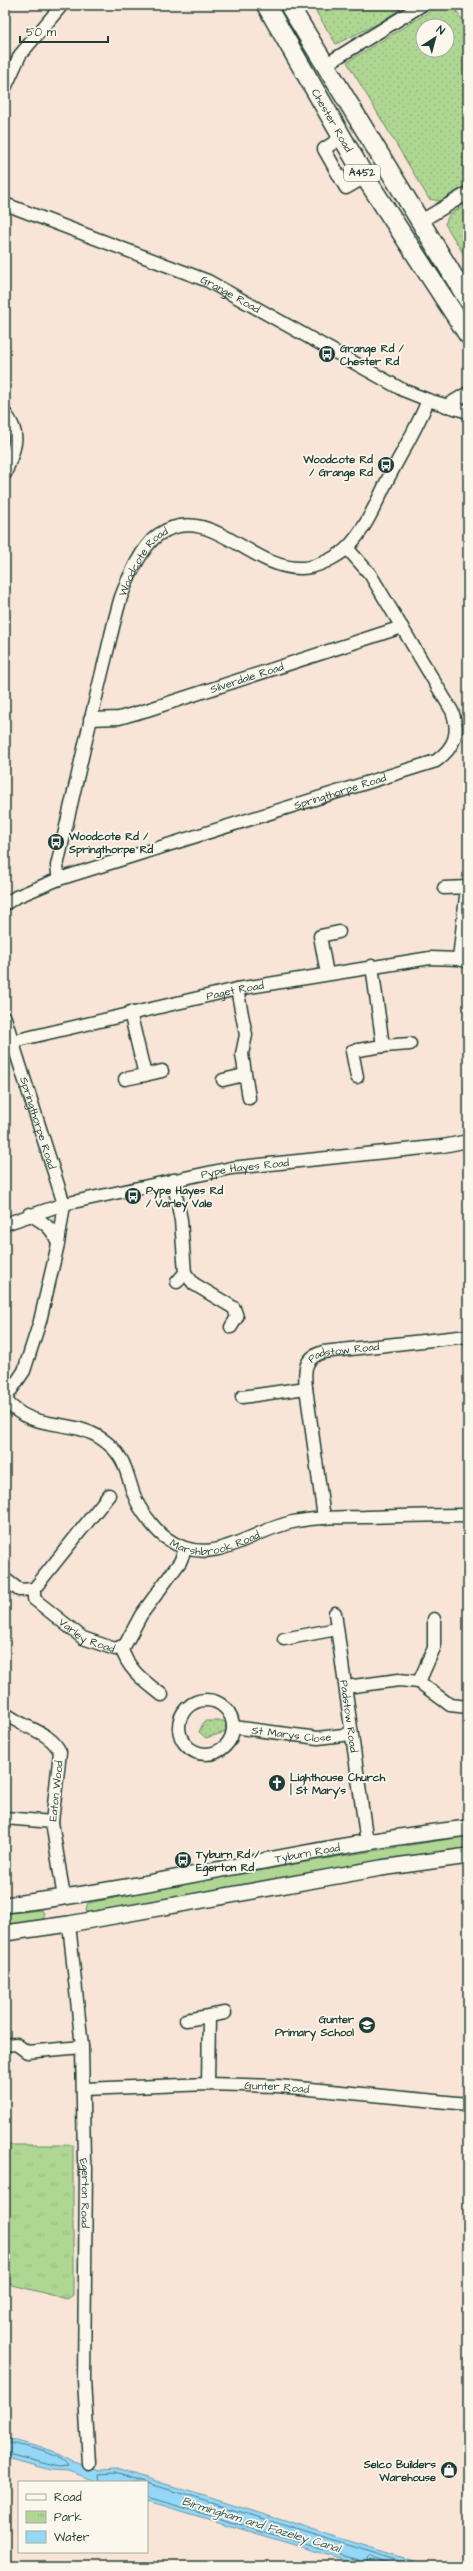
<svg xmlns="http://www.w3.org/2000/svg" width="473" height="2571" viewBox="0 0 473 2571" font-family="'Architects Daughter',sans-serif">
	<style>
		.grass { fill: #afd793; stroke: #678a64 }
		.park { fill: url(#park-tufts); stroke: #678a64 }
		.garden { fill: url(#garden-dots); stroke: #678a64; fill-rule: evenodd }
		.water { fill: #95d7f7; stroke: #6699a9 }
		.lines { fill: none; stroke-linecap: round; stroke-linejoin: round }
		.shore { stroke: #4e7b82; stroke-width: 1 }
		.minor-casing { stroke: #1f3d34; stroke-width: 15 }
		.major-casing { stroke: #1f3d34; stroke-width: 18 }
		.highway-casing { stroke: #1f3d34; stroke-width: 21 }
		.minor { stroke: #fbf7ec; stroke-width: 12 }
		.major { stroke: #fbf7ec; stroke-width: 15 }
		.highway { stroke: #fbf7ec; stroke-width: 18 }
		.labels { text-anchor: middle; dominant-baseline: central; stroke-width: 3.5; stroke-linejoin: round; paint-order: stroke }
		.shield { fill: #fbf7ec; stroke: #61756b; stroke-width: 1 }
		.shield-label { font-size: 10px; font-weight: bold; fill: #1f3d34 }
		.street-label { font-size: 11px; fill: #1f3d34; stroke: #fbf7ec }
		.poi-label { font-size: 11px; font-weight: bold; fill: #1f3d34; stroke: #fbf7ec; text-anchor: start }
		.water-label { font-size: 12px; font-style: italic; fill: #375c5b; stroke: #fbf7ec }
	</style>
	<defs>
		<pattern id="park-tufts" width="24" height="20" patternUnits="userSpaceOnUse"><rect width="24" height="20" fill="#afd793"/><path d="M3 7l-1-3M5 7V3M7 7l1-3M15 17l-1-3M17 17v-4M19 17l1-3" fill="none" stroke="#96b97f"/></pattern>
		<pattern id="garden-dots" width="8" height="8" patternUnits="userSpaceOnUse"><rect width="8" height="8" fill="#afd793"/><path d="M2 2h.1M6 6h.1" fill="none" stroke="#96b97f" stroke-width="1.8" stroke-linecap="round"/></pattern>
	</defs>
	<rect width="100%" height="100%" fill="#f8e5d7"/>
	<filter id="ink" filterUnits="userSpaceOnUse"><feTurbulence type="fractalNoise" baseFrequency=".025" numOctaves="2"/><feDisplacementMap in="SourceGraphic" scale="8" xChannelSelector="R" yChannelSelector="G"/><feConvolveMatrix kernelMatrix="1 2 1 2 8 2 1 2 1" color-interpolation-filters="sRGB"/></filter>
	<g filter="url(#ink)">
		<g class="grass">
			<path d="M468,1836V1851L88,1914L86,1909L88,1903L317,1860Z"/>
			<path d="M41,1910L44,1913V1919L41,1924L5,1929V1914Z"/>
		</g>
		<path class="park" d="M5,2145H73V2295L67,2299L5,2283Z"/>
		<g class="garden">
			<path d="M312,5H406L379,23L336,44Z"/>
			<path d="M440,5H453L468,30V184L440,201L429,199L347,62ZM423,26H447V50H423Z"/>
			<path d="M468,203V256L466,258L445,224L449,215Z"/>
			<path d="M204,1721H224L227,1725L225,1732L206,1738L199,1732Z"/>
		</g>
		<path class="water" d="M5,2438L53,2451L70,2461L100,2470L117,2469L430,2566H365L147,2501V2482H98L69,2471L51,2470L5,2457Z"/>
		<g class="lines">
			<g class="shore">
				<path d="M5,2442C20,2446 61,2452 68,2466L59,2467L5,2453"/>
				<path d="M100,2482L99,2474L116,2473L144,2482"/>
				<path d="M147,2483L416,2566"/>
				<path d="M147,2497L359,2560L363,2566"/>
				<path d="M368,2566L366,2558L368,2556L399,2566"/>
			</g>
			<g class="minor-casing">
				<g id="minor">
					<path d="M325,65L422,5"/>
					<path d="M5,88L20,55L62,5"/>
					<path d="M341,138L324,149L346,188L365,177"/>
					<path id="s1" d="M5,204L208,281L403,390L428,400L468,412"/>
					<path d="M421,221L468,193"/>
					<path d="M446,406L468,393"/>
					<path d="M5,413C23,436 14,449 5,474"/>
					<path id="s2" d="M90,719L119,718L147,710L402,627"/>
					<path id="s3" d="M59,879L57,866C72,800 87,734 103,668C109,645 114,620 121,597C127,580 142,546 158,535C209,500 250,570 302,568C316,568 338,557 348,547C367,528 378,498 390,475C403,450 418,426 428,400"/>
					<path d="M444,888L467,887L459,959"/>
					<path id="s4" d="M5,904L16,897L59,879L436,761C455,747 460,733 452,711L370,574L347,548"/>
					<path d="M372,966L383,1046L410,1044"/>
					<path d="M327,974L320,936L339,932"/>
					<path d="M237,989L246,1035L242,1054L249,1098"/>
					<path d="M130,1012L145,1075L162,1071"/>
					<path id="s5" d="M5,1018L64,1204L58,1244L40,1321L24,1371L5,1399"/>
					<path id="s6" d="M5,1043L237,989L430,958L459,959L468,962"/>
					<path d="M357,1077L352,1051L383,1046"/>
					<path d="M125,1079L145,1075"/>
					<path d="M223,1080L244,1075"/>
					<path d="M173,1180L181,1220L185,1273L194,1284L234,1308L237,1317L231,1327"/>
					<path d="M29,1214C43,1222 52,1227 58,1243"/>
					<path id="s7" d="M5,1224L64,1204L231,1168L443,1146L468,1141"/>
					<path d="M177,1282L185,1273"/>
					<path d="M242,1397L306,1388"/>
					<path id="s8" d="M5,1399C31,1433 70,1417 102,1439C131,1459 125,1480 139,1506C145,1516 157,1532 166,1538C211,1571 248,1531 293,1522C317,1517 342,1517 365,1517C400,1516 434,1515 468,1515"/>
					<path id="s9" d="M324,1518L306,1388C304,1370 304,1358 323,1352L468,1336"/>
					<path d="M5,1579L19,1590L34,1589"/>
					<path id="s10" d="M34,1589V1599L83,1638L115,1649L125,1645L141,1615L180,1562L185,1550"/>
					<path d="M34,1589L109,1495"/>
					<path id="s11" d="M335,1613L367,1843"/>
					<path d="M284,1639L337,1629"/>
					<path d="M121,1647C128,1670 144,1681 162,1695"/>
					<path d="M419,1682L450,1705L468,1707"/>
					<path d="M346,1687L399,1680L419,1682L434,1648V1619"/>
					<circle cx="206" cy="1727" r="27"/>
					<path d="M5,1713C24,1729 49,1730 60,1752L52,1822L64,1898"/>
					<path id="s12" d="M233,1727L318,1738L351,1734"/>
					<path d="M5,1818L52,1822"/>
					<path id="s13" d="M69,1924L82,2047L84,2161L86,2167L84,2380L89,2463"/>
					<path d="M186,2020L225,2013"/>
					<path d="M5,2045L16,2044L27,2052L82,2047"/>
					<path d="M208,2084L209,2016"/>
					<path id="s14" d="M84,2089L208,2084L278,2086L468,2104"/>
				</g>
			</g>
			<g class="major-casing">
				<g id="major">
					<path id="s15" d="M5,1905C160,1887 313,1845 468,1828"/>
					<path d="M5,1933L69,1924L381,1868L468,1856"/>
				</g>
			</g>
			<g class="highway-casing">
				<g id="highway">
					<path id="s16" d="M266,5L365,177L468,335"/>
					<path d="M289,5L468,300"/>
				</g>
			</g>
			<use href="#minor" class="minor"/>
			<use href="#major" class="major"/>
			<use href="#highway" class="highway"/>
		</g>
	</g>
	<defs>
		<g id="bus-disc" transform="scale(0.9)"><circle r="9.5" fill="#1f3d34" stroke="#fbf7ec"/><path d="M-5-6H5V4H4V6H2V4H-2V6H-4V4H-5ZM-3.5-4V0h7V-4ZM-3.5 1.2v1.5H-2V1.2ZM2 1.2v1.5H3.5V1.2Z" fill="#fff"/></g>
		<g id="church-disc" transform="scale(0.9)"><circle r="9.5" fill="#1f3d34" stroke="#fbf7ec"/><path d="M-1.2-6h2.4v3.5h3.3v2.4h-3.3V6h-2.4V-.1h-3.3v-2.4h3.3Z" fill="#fff"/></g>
		<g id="school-disc" transform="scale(0.9)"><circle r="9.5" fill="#1f3d34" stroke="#fbf7ec"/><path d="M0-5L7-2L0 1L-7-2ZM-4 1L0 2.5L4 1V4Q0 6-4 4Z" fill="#fff"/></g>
		<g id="shop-disc" transform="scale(0.9)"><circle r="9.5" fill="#1f3d34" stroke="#fbf7ec"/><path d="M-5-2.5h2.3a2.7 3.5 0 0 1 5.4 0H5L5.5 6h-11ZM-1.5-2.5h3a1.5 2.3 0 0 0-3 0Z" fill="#fff"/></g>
	</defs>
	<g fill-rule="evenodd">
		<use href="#bus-disc" x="327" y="354"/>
		<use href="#bus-disc" x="386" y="465"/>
		<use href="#bus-disc" x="56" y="842"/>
		<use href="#bus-disc" x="133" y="1196"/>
		<use href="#church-disc" x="277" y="1783"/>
		<use href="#bus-disc" x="183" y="1860"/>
		<use href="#school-disc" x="367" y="2025"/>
		<use href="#shop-disc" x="449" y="2470"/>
	</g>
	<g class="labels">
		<rect class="shield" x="344" y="165" width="36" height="16" rx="3"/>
		<g class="shield-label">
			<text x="362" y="173">A452</text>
		</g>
		<g class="street-label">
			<text stroke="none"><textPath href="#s16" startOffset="133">Chester Road</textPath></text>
			<text stroke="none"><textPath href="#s1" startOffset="243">Grange Road</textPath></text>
			<text stroke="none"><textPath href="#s3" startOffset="332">Woodcote Road</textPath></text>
			<text stroke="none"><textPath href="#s2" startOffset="163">Silverdale Road</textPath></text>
			<text stroke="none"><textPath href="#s4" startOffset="354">Springthorpe Road</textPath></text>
			<text stroke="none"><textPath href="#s6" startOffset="236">Paget Road</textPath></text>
			<text stroke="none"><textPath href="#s5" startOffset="110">Springthorpe Road</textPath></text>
			<text stroke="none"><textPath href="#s7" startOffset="247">Pype Hayes Road</textPath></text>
			<text stroke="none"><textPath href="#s9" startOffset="196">Padstow Road</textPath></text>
			<text stroke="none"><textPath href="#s8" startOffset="280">Marshbrook Road</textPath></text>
			<text stroke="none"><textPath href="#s10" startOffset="75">Varley Road</textPath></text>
			<text stroke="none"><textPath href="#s11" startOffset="104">Padstow Road</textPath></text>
			<text stroke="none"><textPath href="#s12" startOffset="59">St Marys Close</textPath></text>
			<text transform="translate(56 1791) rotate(-84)">Eaton Wood</text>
			<text stroke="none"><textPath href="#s15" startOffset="307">Tyburn Road</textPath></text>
			<text stroke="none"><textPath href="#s14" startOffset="193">Gunter Road</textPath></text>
			<text stroke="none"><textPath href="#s13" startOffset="270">Egerton Road</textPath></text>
		</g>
		<g class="poi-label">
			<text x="340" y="348">Grange Rd /<tspan x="340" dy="13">Chester Rd</tspan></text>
			<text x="373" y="459" text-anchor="end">Woodcote Rd<tspan x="373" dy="13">/ Grange Rd</tspan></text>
			<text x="69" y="836">Woodcote Rd /<tspan x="69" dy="13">Springthorpe Rd</tspan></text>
			<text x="146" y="1190">Pype Hayes Rd<tspan x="146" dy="13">/ Varley Vale</tspan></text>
			<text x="290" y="1777">Lighthouse Church<tspan x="290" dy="13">| St Mary's</tspan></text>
			<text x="196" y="1854">Tyburn Rd /<tspan x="196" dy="13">Egerton Rd</tspan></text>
			<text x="354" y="2019" text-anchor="end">Gunter<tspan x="354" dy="13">Primary School</tspan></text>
			<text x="436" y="2464" text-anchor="end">Selco Builders<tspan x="436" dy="13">Warehouse</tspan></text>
		</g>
		<g class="water-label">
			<text transform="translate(261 2525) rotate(17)">Birmingham and Fazeley Canal</text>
		</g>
	</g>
	<rect width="473" height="2571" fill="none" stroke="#fbf7ec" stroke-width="20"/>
	<rect x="10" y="10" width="453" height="2551" fill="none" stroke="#1f3d34" stroke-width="1.5" filter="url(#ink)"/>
	<rect x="18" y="2481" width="130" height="72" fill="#fbf7ec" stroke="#a3ada2"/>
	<rect x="26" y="2494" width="20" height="6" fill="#fbf7ec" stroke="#a3ada2"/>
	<text x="54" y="2501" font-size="12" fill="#1f3d34">Road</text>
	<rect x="26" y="2511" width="20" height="12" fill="url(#park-tufts)" stroke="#a3ada2"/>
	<text x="54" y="2521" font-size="12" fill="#1f3d34">Park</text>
	<rect x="26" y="2531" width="20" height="12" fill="#95d7f7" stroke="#a3ada2"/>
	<text x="54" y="2541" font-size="12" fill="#1f3d34">Water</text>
	<g transform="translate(435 38) rotate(36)"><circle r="19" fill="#fbf7ec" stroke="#a3ada2"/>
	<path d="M0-3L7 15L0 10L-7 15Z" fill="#1f3d34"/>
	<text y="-6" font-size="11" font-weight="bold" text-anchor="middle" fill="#1f3d34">N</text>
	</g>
	<path d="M20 36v6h88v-6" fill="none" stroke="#1f3d34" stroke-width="2"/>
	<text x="26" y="36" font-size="12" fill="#1f3d34" stroke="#fbf7ec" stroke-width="3" paint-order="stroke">50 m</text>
</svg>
